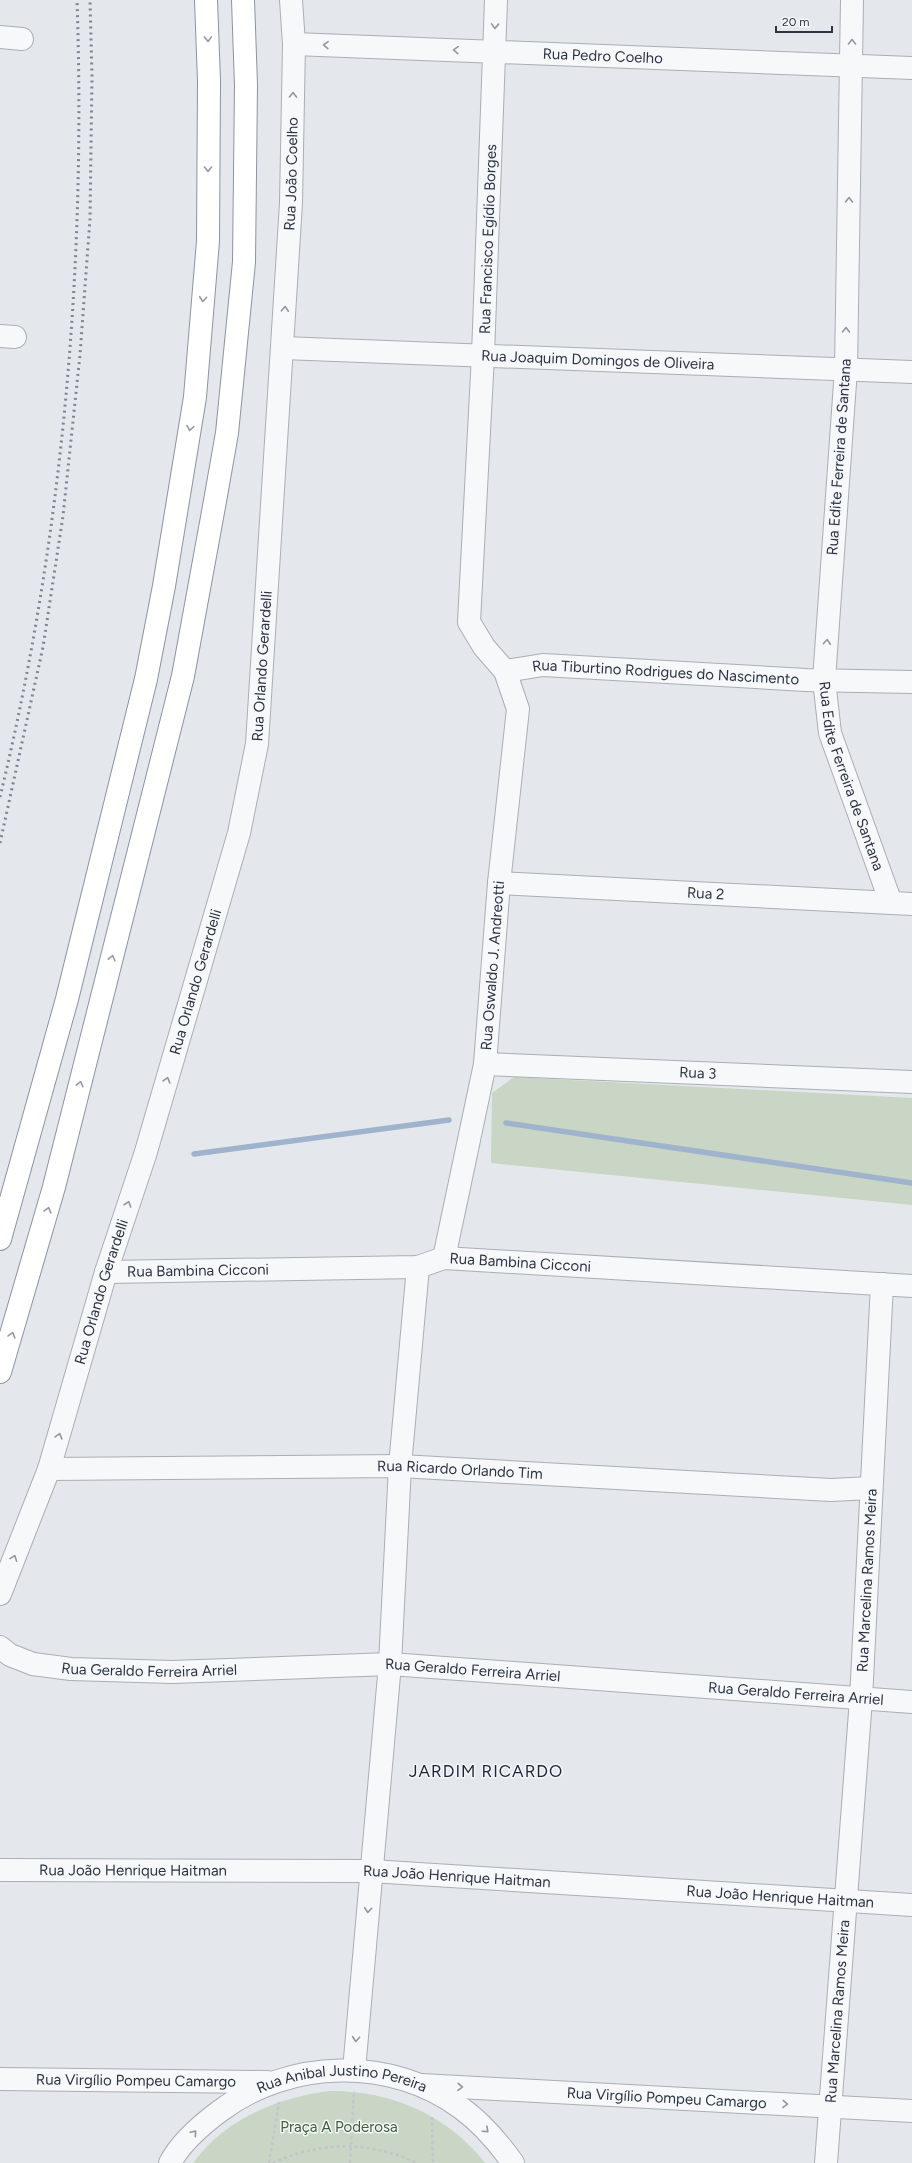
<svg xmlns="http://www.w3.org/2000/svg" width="912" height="2163" viewBox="0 0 912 2163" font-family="Figtree,sans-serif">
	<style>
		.green { fill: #c9d6c5 }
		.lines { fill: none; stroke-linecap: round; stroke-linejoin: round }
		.stream { stroke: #9fb4cc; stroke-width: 5.5 }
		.minor-casing { stroke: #a9aeb7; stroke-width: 24 }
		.highway-casing { stroke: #8b94a3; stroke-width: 24 }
		.path { stroke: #c2c5cb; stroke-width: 2.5; stroke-dasharray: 3 3; stroke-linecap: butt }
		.minor { stroke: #f7f8fa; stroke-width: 22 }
		.highway { stroke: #fff; stroke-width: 22 }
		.rail { stroke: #7d8696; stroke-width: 3; stroke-dasharray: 2 4; stroke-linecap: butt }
		.oneway { stroke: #9196a0 }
		.oneway2 { stroke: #959aa2 }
		.labels { text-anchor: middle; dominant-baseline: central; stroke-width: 3; stroke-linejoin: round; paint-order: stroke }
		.street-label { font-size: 15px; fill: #2b3445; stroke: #f4f6f9 }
		.park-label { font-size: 15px; fill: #3f6138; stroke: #f4f6f9 }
		.quarter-label { font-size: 17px; letter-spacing: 1px; fill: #1d2536; stroke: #f4f6f9 }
	</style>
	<rect width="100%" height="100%" fill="#e4e7ec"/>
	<g class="green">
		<path d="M514,1077L912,1098V1205L491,1163L492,1093Z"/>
		<path d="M329,2091C389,2090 447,2114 485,2163H193C225,2119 276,2098 329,2091Z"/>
	</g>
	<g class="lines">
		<g class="stream">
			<path d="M506,1123L912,1183"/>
			<path d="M194,1154L449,1120"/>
		</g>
		<g class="minor-casing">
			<g id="minor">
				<path id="s1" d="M496,0L483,355L469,622L484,647L505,671L543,665L806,680L912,682"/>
				<path id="s2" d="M852,0L846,369L824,680L830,733L891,903"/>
				<path d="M0,37L22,39"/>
				<path id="s3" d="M294,44L912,68"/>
				<path d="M0,336L15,337"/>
				<path id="s4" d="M283,348L912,372"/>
				<path id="s5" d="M499,883L912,904"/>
				<path id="s6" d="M485,1064L912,1082"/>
				<path id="s7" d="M444,1258L485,1064L499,883L518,709L505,671"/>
				<path id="s8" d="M106,1272L418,1267L444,1258L912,1286"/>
				<path id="s9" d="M49,1469L400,1466L831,1490L871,1488"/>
				<path id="s10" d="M0,1594L49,1469L106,1272L145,1155L239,833L257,744L291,203L294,44L291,0"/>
				<path id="s11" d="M0,1647L10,1655L33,1664L71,1669L172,1672L390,1664L912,1702"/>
				<path id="s12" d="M0,1870L371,1871L912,1905"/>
				<path d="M354,2070L390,1664L400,1466L418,1267"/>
				<path id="s13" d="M0,2079L267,2082"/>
				<path id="s14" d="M421,2085L912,2111"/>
				<path id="s15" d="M170,2163C181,2142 201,2125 220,2111C289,2059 391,2056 461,2108C482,2123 498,2142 513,2163"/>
				<path id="s16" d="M826,2163L861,1699L882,1284"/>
			</g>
		</g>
		<g class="highway-casing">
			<g id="highway">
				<path d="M0,1239L67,999L146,679L164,586L195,397L208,241L209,81L206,0"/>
				<path d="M0,1372L54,1187L183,676L215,501L227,433L244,262L246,85L243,0"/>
			</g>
		</g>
		<g class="path">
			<path d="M432,2117L433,2163"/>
			<path d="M269,2163L279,2102"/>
			<path d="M273,2163C320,2141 370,2141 417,2163"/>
			<path d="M350,2163L354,2091"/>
		</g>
		<use href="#minor" class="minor"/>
		<use href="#highway" class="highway"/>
		<g class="rail">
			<path d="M0,797C63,537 86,266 77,0"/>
			<path d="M0,843L43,647L63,516L80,355L90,219L92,76L90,0"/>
		</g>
	</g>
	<defs><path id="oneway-chevron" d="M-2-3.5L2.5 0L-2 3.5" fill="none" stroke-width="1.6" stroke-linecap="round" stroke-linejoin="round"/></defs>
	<g class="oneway">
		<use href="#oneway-chevron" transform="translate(495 26) rotate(92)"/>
		<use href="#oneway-chevron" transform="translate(852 42) rotate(-90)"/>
		<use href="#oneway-chevron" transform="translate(326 45) rotate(-178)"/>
		<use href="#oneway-chevron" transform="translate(456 50) rotate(-178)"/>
		<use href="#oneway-chevron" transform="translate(293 95) rotate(-89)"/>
		<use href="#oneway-chevron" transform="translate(849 200) rotate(-89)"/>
		<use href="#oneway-chevron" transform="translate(285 309) rotate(-87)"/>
		<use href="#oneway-chevron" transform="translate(846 330) rotate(-89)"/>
		<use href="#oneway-chevron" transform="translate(827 642) rotate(-86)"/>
		<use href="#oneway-chevron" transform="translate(167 1080) rotate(-74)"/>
		<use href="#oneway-chevron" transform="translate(128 1204) rotate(-71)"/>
		<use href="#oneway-chevron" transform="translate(59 1436) rotate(-74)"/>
		<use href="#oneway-chevron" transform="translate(14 1558) rotate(-69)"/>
		<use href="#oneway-chevron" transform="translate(368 1910) rotate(95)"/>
		<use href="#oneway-chevron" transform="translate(356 2039) rotate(95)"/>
		<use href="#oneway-chevron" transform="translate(460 2087) rotate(3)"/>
		<use href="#oneway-chevron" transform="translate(785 2104) rotate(3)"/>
		<use href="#oneway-chevron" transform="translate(486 2130) rotate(42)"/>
		<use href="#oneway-chevron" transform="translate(194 2133) rotate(-49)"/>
	</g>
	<g class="oneway2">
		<use href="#oneway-chevron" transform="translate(208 39) rotate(88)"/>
		<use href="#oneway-chevron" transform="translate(208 169) rotate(90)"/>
		<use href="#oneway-chevron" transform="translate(203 299) rotate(95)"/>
		<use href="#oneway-chevron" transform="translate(190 428) rotate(99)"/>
		<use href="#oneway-chevron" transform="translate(112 958) rotate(-76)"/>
		<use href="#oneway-chevron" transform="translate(80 1084) rotate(-76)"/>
		<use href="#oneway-chevron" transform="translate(48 1210) rotate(-74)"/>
		<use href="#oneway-chevron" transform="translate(12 1335) rotate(-74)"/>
	</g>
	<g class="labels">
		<g class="street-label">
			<text stroke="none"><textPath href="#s3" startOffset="309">Rua Pedro Coelho</textPath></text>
			<text stroke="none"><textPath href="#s10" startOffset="1460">Rua João Coelho</textPath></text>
			<text transform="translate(488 239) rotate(-88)">Rua Francisco Egídio Borges</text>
			<text stroke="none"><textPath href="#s4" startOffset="315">Rua Joaquim Domingos de Oliveira</textPath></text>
			<text transform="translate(839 457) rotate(-86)">Rua Edite Ferreira de Santana</text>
			<text stroke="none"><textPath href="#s10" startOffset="967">Rua Orlando Gerardelli</textPath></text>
			<text stroke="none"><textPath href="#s1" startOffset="845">Rua Tiburtino Rodrigues do Nascimento</textPath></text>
			<text stroke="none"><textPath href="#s2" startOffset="781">Rua Edite Ferreira de Santana</textPath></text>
			<text stroke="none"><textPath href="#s5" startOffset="207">Rua 2</textPath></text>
			<text stroke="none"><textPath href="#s7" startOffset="297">Rua Oswaldo J. Andreotti</textPath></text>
			<text stroke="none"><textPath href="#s10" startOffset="643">Rua Orlando Gerardelli</textPath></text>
			<text stroke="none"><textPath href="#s6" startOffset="213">Rua 3</textPath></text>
			<text stroke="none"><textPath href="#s8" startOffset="416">Rua Bambina Cicconi</textPath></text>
			<text stroke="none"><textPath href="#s8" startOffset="92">Rua Bambina Cicconi</textPath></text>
			<text stroke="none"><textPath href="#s10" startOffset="319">Rua Orlando Gerardelli</textPath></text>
			<text stroke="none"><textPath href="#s9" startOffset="411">Rua Ricardo Orlando Tim</textPath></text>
			<text stroke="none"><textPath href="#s16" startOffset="584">Rua Marcelina Ramos Meira</textPath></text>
			<text stroke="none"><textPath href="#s11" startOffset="154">Rua Geraldo Ferreira Arriel</textPath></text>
			<text stroke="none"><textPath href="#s11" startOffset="478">Rua Geraldo Ferreira Arriel</textPath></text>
			<text stroke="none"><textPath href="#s11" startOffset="802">Rua Geraldo Ferreira Arriel</textPath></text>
			<text stroke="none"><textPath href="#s12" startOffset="133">Rua João Henrique Haitman</textPath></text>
			<text stroke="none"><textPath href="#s12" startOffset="457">Rua João Henrique Haitman</textPath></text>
			<text stroke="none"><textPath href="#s12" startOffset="781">Rua João Henrique Haitman</textPath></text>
			<text stroke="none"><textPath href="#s16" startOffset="152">Rua Marcelina Ramos Meira</textPath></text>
			<text stroke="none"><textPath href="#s13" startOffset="136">Rua Virgílio Pompeu Camargo</textPath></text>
			<text stroke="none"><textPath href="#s15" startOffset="203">Rua Anibal Justino Pereira</textPath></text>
			<text stroke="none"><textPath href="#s14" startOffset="246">Rua Virgílio Pompeu Camargo</textPath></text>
		</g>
		<g class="park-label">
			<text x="339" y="2127">Praça A Poderosa</text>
		</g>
		<g class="quarter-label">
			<text x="486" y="1771">JARDIM RICARDO</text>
		</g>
	</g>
	<path d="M776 26v6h56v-6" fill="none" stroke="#2b3445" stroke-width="2"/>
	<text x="782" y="26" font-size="12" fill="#2b3445" stroke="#f4f6f9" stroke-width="3" paint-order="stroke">20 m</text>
</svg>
